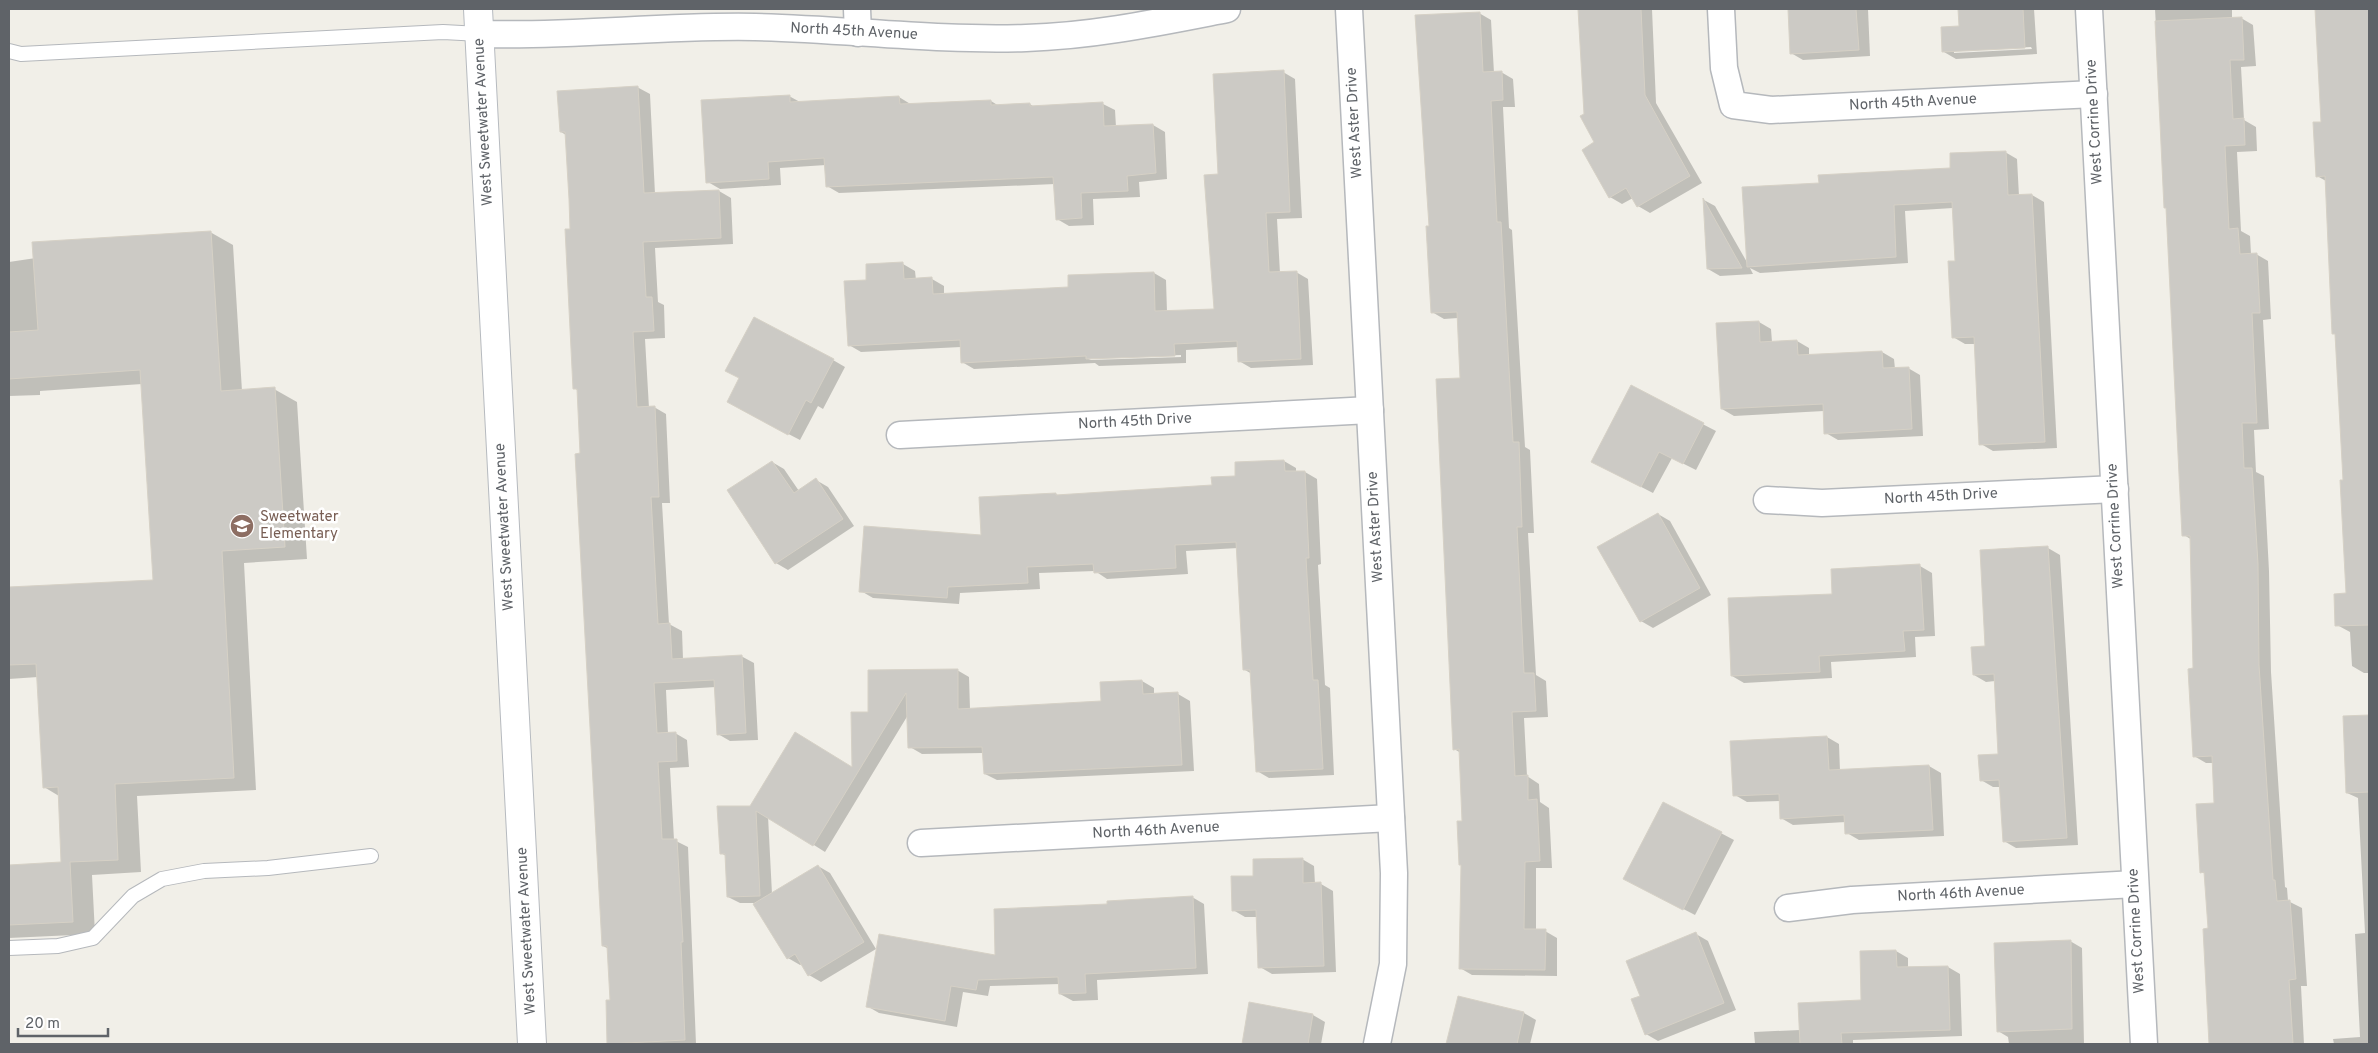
<svg xmlns="http://www.w3.org/2000/svg" width="2378" height="1053" viewBox="0 0 2378 1053" font-family="Overpass,sans-serif">
	<style>
		.shadow { fill: #0003; fill-rule: evenodd }
		.building { fill: #cccac5; stroke: #d6d1c6 }
		.lines { fill: none; stroke-linecap: round; stroke-linejoin: round }
		.lane-casing { stroke: #b5b8bc; stroke-width: 16 }
		.street-casing { stroke: #b5b8bc; stroke-width: 29 }
		.secondary-casing { stroke: #b6babf; stroke-width: 30 }
		.lane { stroke: #fff; stroke-width: 14 }
		.street { stroke: #fff; stroke-width: 26 }
		.secondary { stroke: #fff; stroke-width: 28 }
		.labels { text-anchor: middle; dominant-baseline: central; stroke-width: 5; stroke-linejoin: round; paint-order: stroke }
		.street-label { font-size: 15px; fill: #5f6368; stroke: #fff }
		.education-label { font-size: 15px; fill: #785e54; stroke: #fff; text-anchor: start }
	</style>
	<rect width="100%" height="100%" fill="#f1efe8"/>
	<g class="shadow">
		<path d="M1580,9H1652L1656,103L1702,183L1650,213L1638,206L1633,198L1622,204L1610,197L1583,150L1596,143L1585,115Z"/>
		<path d="M1789,9H1868L1870,56L1803,60L1791,53Z"/>
		<path d="M1959,9H2034L2037,54L1956,59L1944,52L1960,27ZM2031,47L2032,49L1954,53V51Z"/>
		<path d="M2155,9H2232V19L2241,18L2253,25L2256,66L2241,67L2244,120L2256,127L2257,151L2237,152L2241,231L2250,236L2251,254H2256L2268,261L2271,319L2263,320L2269,429L2254,430L2256,472L2264,476L2269,571L2271,672L2285,887L2287,888L2288,901L2302,908L2307,986H2301L2304,1044H2210L2204,930L2209,929L2206,874L2201,872L2215,804L2213,763H2206L2194,756L2192,540L2184,535Z"/>
		<path d="M2316,9H2369V673H2364L2352,666L2350,632L2337,625L2347,595L2344,481L2326,181L2317,176L2322,123Z"/>
		<path d="M1479,13L1491,20L1494,73L1501,72L1513,79L1515,107H1503L1509,228L1512,230L1525,447L1530,450L1534,533H1528L1536,675L1546,681L1548,717L1524,718L1527,776L1539,784L1540,802L1549,808L1552,868H1536V930L1545,931L1557,938V976L1472,975L1460,968L1463,822L1461,753L1454,749L1461,379L1458,318L1444,319L1432,312L1430,227Z"/>
		<path d="M1283,72L1295,79L1302,218L1277,219L1280,273L1296,272L1308,279L1313,365L1251,368L1239,361L1238,347L1186,350V363L1099,366L1095,363L974,369L962,362L961,347L861,352L849,345L868,281L867,265L903,264L915,271L916,280L932,279L944,286V295L1070,288L1154,273L1166,280L1167,312L1215,311L1219,175ZM1181,355V357L1091,360L1086,358Z"/>
		<path d="M637,87L650,94L655,194L719,191L731,198L733,244L655,248L658,302L664,305L665,338L645,339L649,408L654,407L666,414L670,503H662L669,624L682,631L683,659L741,656L754,663L758,740L730,741L718,734L716,687L666,690L668,734L675,733L687,740L689,767L670,768L674,840L688,847L696,1044H609L607,1001H611L609,949L603,946L579,391L574,388L571,230L566,135L561,132Z"/>
		<path d="M789,96L800,102L899,97L912,105L991,101L999,106L1030,104L1034,107L1103,104L1115,110L1116,127L1153,125L1165,132L1167,179L1139,182L1140,197L1093,199L1094,225L1069,226L1057,219L1055,184L839,193L827,186L826,165L780,168L781,185L720,189L708,182Z"/>
		<path d="M2005,152L2017,159L2019,196L2032,195L2044,202L2057,448L1993,451L1981,444L1975,344H1965L1953,337L1956,262L1953,208L1905,211L1908,263L1760,273L1750,268L1753,274L1720,276L1708,269L1704,200L1715,206L1748,264L1820,184L1952,169Z"/>
		<path d="M210,232L233,245L242,391L274,389L297,402L307,559L244,563L256,790L137,796L141,872L92,875L95,934L9,938V866L62,863L59,796L44,787L38,677L9,679V588L154,581L142,384L40,391V395L9,396V262Z"/>
		<path d="M1759,322L1771,329L1772,342L1797,341L1809,348V356L1882,352L1894,359L1895,369L1908,368L1920,375L1923,436L1838,440L1826,433L1824,411L1734,416L1722,409Z"/>
		<path d="M833,360L845,367L823,409L818,406L800,440L740,409Z"/>
		<path d="M1631,387L1716,431L1696,470L1672,458L1653,493L1604,468Z"/>
		<path d="M1284,461L1296,468V472H1305L1317,479L1321,564L1318,565L1325,685L1330,688L1334,775L1269,778L1257,771L1252,674L1245,670L1238,548L1186,551L1188,574L1107,579L1095,571L1039,573L1040,589L960,593L959,604L873,598L861,591L982,537L1056,494L1059,496L1213,486Z"/>
		<path d="M772,462L784,469L799,491L816,480L828,487L854,526L788,570L776,563Z"/>
		<path d="M1658,514L1670,521L1711,595L1653,628L1641,621L1599,548Z"/>
		<path d="M2048,548L2060,555L2078,845L2016,848L2004,841L2001,787H1993L1981,780L1999,755L1995,681L1986,682L1974,675L1987,647Z"/>
		<path d="M1920,566L1932,573L1935,636L1915,637L1916,657L1831,662L1832,678L1744,683L1732,676L1833,596Z"/>
		<path d="M957,670L969,677L970,709L1102,702L1142,681L1154,688V695L1178,694L1190,701L1194,771L997,780L985,774L984,753L922,754L910,747L908,715L825,852L768,816L772,894L818,866L830,873L876,949L821,982L809,975L802,964L800,965L788,958L754,903H740L728,897L726,856L721,853L750,807L854,769L869,713V671Z"/>
		<path d="M2369,717V1044H2334L2333,1039L2360,1037L2355,934L2365,933L2358,798L2347,793L2344,718Z"/>
		<path d="M1827,737L1839,744L1840,771L1929,766L1941,773L1944,836L1859,840L1847,833L1846,822L1793,825L1781,818L1780,801L1747,802L1735,795Z"/>
		<path d="M1664,803L1734,840L1695,915L1637,885Z"/>
		<path d="M1302,859L1314,866L1315,884H1321L1333,891L1336,972L1272,974L1260,967L1258,917H1245L1233,910L1254,877Z"/>
		<path d="M1192,897L1204,904L1208,974L1097,980L1098,1000L1073,1001L1060,994V984L990,986L988,996L963,992L957,1027L879,1013L867,1006L997,956L1109,905Z"/>
		<path d="M1696,934L1708,941L1736,1010L1658,1041L1646,1034L1641,997Z"/>
		<path d="M2070,941L2082,948L2084,1044H2009L2008,1037L1998,1031Z"/>
		<path d="M1896,951L1908,958V968L1948,967L1960,974L1962,1036L1853,1040V1044H1755L1754,1032L1800,1030L1863,1001Z"/>
		<path d="M1459,998L1524,1013L1536,1020L1530,1044H1447Z"/>
		<path d="M1250,1004L1313,1015L1325,1022L1321,1044H1244Z"/>
	</g>
	<g class="building">
		<path d="M1578,9H1641L1645,95L1690,176L1637,207L1626,188L1609,198L1582,150L1594,142L1580,116L1584,114Z"/>
		<path d="M1788,9H1856L1859,50L1790,54Z"/>
		<path d="M1958,9H2023L2025,48L1942,52L1941,27L1959,26Z"/>
		<path d="M2315,9H2369V625L2335,626L2334,594L2346,593L2340,480H2343L2335,334H2332L2325,176L2316,177L2313,122H2321Z"/>
		<path d="M1480,12L1483,72L1502,71L1503,100L1491,101L1497,222H1501L1513,442H1519L1522,527H1517L1524,673H1534L1536,711L1512,712L1515,776L1528,775V800L1537,799L1540,861L1525,862L1524,929H1546L1545,970L1459,969L1461,865H1459L1457,821H1462L1459,749L1453,750L1436,379L1460,378L1457,312L1431,313L1426,226H1429L1415,15Z"/>
		<path d="M2242,17L2244,60H2230L2233,119L2244,118L2245,145L2225,146L2229,229L2238,228L2240,254L2257,253L2260,313H2252L2257,423H2242L2244,468H2252L2258,564L2259,665L2273,880H2275L2277,901L2290,900L2296,979L2289,980L2293,1044H2209L2203,929L2208,928L2204,872L2200,873L2196,804L2214,803L2212,756L2193,757L2188,669L2193,668L2190,536H2182L2166,208H2164L2160,123L2155,21Z"/>
		<path d="M1284,70L1290,212L1266,213L1269,272L1297,271L1301,359L1238,362L1237,341L1174,344L1175,356L1086,359V356L961,363L960,340L848,346L844,281L866,280V264L903,262L904,279L932,277L933,294L1068,287V275L1154,272L1155,311L1214,309L1204,175L1218,174L1213,74Z"/>
		<path d="M638,86L644,193L719,190L721,238L643,242L646,297H652L654,331L633,332L637,407L655,406L659,497H651L658,624L670,623L672,659L742,655L746,733L717,735L714,680L654,683L657,733L676,732L677,761L658,762L662,839H677L683,942H681L685,1040L607,1044L606,1000H610L607,946H602L575,454L580,453L577,389H573L565,229H570L569,199L565,132H560L557,91Z"/>
		<path d="M790,95V102L899,96L900,104L991,100V105L1030,103V106L1103,102L1104,126L1153,124L1156,173L1127,176L1128,191L1081,193L1082,218L1056,220L1053,177L826,187L824,158L768,162L769,179L706,183L701,100Z"/>
		<path d="M2006,151L2008,195L2032,194L2045,442L1979,445L1974,337L1952,338L1948,261H1955L1952,202L1894,205L1896,257L1747,267L1742,187L1819,183L1818,175L1950,168V153Z"/>
		<path d="M1703,198L1742,268L1707,269Z"/>
		<path d="M211,231L221,391L275,387L285,547L222,551L234,778L115,784L118,860L70,862L73,922L9,925V865L61,862L58,787L43,788L36,664L9,665V587L153,580L140,370L9,379V332L38,330L32,242Z"/>
		<path d="M754,317L834,359L811,403L806,400L788,435L727,402L739,378L725,371Z"/>
		<path d="M1759,321L1760,342L1797,340L1798,355L1882,351L1883,368L1909,367L1912,429L1824,434L1823,404L1721,409L1716,323Z"/>
		<path d="M1631,385L1704,423L1683,464L1659,452L1641,487L1591,462Z"/>
		<path d="M1284,460L1285,471H1305L1309,558H1306L1313,680H1318L1323,769L1256,772L1250,670H1243L1236,542L1175,545L1176,568L1094,573L1093,564L1027,567L1028,583L948,587L947,598L859,592L864,526L981,535L979,497L1056,493V495L1212,485L1211,477L1235,476V462Z"/>
		<path d="M772,461L794,493L816,478L843,519L775,564L727,490Z"/>
		<path d="M1658,513L1700,588L1640,622L1597,547Z"/>
		<path d="M2048,546L2067,838L2003,842L1999,780L1980,781L1978,755L1998,754L1994,674L1973,675L1971,647L1985,646L1980,550Z"/>
		<path d="M1920,564L1924,630L1903,631L1905,651L1819,656L1820,672L1731,676L1728,598L1832,594L1831,569Z"/>
		<path d="M958,669V709L1101,701L1100,682L1142,680L1143,694L1178,692L1182,765L984,774L982,747L908,748L906,693L813,846L756,811L760,896L727,897L725,854H720L717,806H750L795,732L852,767L851,712H868V670Z"/>
		<path d="M2369,715V792L2346,793L2343,716Z"/>
		<path d="M1827,736L1829,770L1929,765L1933,830L1845,834L1844,815L1780,819L1779,794L1733,796L1730,741Z"/>
		<path d="M1663,802L1722,832L1683,910L1623,879Z"/>
		<path d="M1303,858V883L1321,882L1324,966L1258,968L1256,910L1232,911L1231,876H1253V859Z"/>
		<path d="M818,865L864,942L808,976L795,954L787,959L753,904Z"/>
		<path d="M1193,896L1196,968L1085,974L1086,993L1059,994L1058,977L978,980L976,990L951,986L945,1021L866,1007L879,934L995,955L994,909L1107,904V901Z"/>
		<path d="M1696,932L1724,1003L1645,1035L1631,999L1640,996L1626,961Z"/>
		<path d="M2071,940L2072,1029L1997,1032L1994,943Z"/>
		<path d="M1896,950L1897,967L1948,966L1950,1030L1841,1033L1842,1044H1800L1798,1003L1861,1000L1860,951Z"/>
		<path d="M1458,996L1524,1012L1517,1044H1446Z"/>
		<path d="M1249,1002L1313,1014L1308,1044H1242Z"/>
	</g>
	<g class="lines">
		<g class="lane-casing">
			<g id="lane">
				<path d="M9,51L21,54L443,32L480,34"/>
				<path d="M9,948L58,946L93,938L133,896L162,879L204,871L268,868L371,856"/>
			</g>
		</g>
		<g class="street-casing">
			<g id="street">
				<path d="M857,9L858,33"/>
				<path d="M1349,9L1394,873L1393,964L1377,1044"/>
				<path d="M1721,9L1724,68L1733,105L1771,110L2094,94"/>
				<path d="M2089,9L2144,1044"/>
				<path d="M480,34C572,37 663,25 755,27C845,29 935,41 1026,38C1094,36 1160,22 1227,9"/>
				<path d="M900,435L1370,410"/>
				<path d="M1767,500L1822,503L2115,489"/>
				<path d="M921,843L1391,818"/>
				<path d="M1788,908L1852,900L2135,884"/>
			</g>
		</g>
		<g class="secondary-casing">
			<path id="secondary" d="M478,9L532,1044"/>
		</g>
		<use href="#lane" class="lane"/>
		<use href="#street" class="street"/>
		<use href="#secondary" class="secondary"/>
	</g>
	<defs>
		<g id="school-disc" transform="scale(1.25)"><circle r="9.5" fill="#8d6e63" stroke="#fff"/><path d="M0-5L7-2L0 1L-7-2ZM-4 1L0 2.5L4 1V4Q0 6-4 4Z" fill="#fff"/></g>
	</defs>
	<g fill-rule="evenodd">
		<use href="#school-disc" x="242" y="526"/>
	</g>
	<g class="labels">
		<g class="street-label">
			<text transform="translate(854 32) rotate(3)">North 45th Avenue</text>
			<text transform="translate(1913 103) rotate(-3)">North 45th Avenue</text>
			<text transform="translate(484 122) rotate(-93)">West Sweetwater Avenue</text>
			<text transform="translate(2095 122) rotate(-93)">West Corrine Drive</text>
			<text transform="translate(1355 123) rotate(-93)">West Aster Drive</text>
			<text transform="translate(1135 422) rotate(-3)">North 45th Drive</text>
			<text transform="translate(1941 497) rotate(-3)">North 45th Drive</text>
			<text transform="translate(2116 526) rotate(-93)">West Corrine Drive</text>
			<text transform="translate(505 527) rotate(-93)">West Sweetwater Avenue</text>
			<text transform="translate(1376 527) rotate(-93)">West Aster Drive</text>
			<text transform="translate(1156 831) rotate(-3)">North 46th Avenue</text>
			<text transform="translate(1961 894) rotate(-3)">North 46th Avenue</text>
			<text transform="translate(527 931) rotate(-93)">West Sweetwater Avenue</text>
			<text transform="translate(2137 931) rotate(-93)">West Corrine Drive</text>
		</g>
		<g class="education-label">
			<text x="260" y="517">Sweetwater<tspan x="260" dy="17">Elementary</tspan></text>
		</g>
	</g>
	<rect width="2378" height="1053" fill="none" stroke="#5f6368" stroke-width="20"/>
	<path d="M18 1028v8h90v-8" fill="none" stroke="#5f6368" stroke-width="2.5"/>
	<text x="25" y="1028" font-size="15" fill="#5f6368" stroke="#ffffff" stroke-width="4" paint-order="stroke">20 m</text>
</svg>
